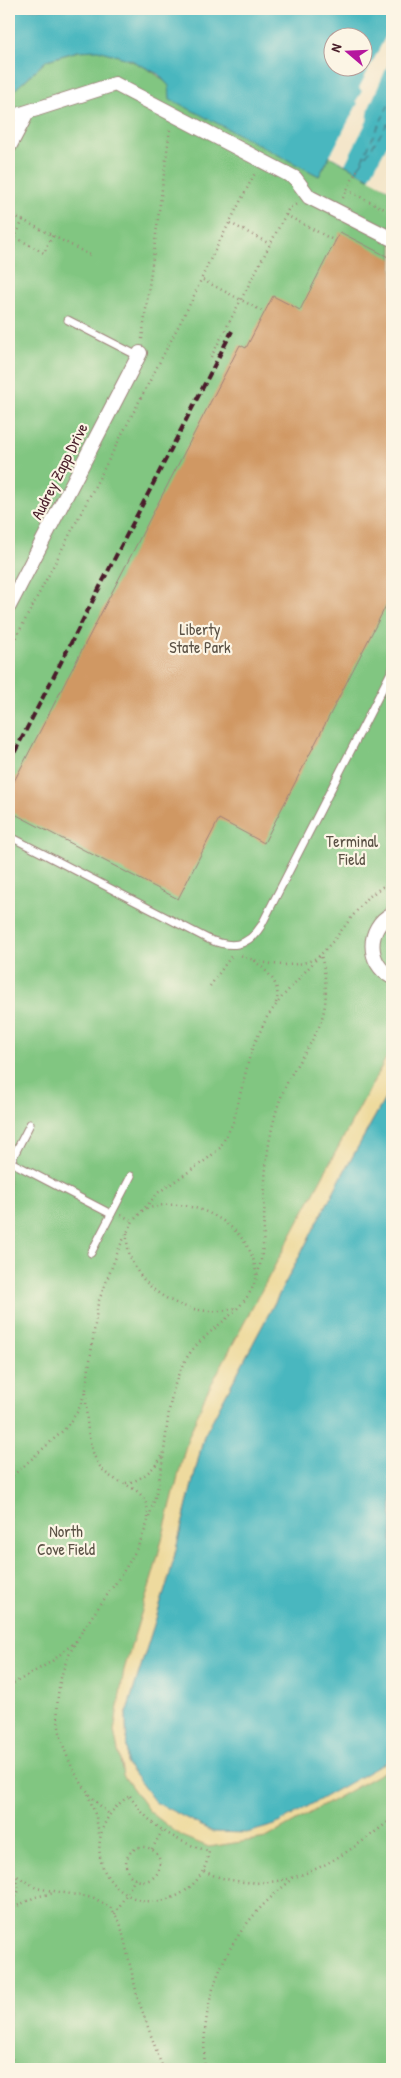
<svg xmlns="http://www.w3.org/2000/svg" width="401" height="2078" viewBox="0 0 401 2078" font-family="'Patrick Hand',sans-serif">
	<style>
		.green { fill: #81c681; stroke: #667256 }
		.sand { fill: #eeda9e; stroke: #9c7c64 }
		.water { fill: #48b7bf; stroke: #496b75; fill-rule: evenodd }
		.pier { fill: #f4e6ca }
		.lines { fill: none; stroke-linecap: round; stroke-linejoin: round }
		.ferry { stroke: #49545f; stroke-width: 1; stroke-dasharray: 6 5; stroke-linecap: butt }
		.building { fill: #d09863 }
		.lane-casing { stroke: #9f827a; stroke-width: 9 }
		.street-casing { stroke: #9f827a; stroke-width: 16 }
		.path { stroke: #9f827a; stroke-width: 2.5; stroke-dasharray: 1 4; stroke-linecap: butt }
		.lane { stroke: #fff; stroke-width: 7 }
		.street { stroke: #fff; stroke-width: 14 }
		.rail { stroke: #4a1f2b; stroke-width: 4; stroke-dasharray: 8 4; stroke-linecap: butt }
		.labels { text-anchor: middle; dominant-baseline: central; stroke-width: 4.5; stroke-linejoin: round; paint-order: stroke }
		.street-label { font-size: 16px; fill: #4a1f2b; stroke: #fcf5e5 }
		.park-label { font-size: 16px; fill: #5a5145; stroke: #fcf5e5 }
	</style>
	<rect width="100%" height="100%" fill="#fcf5e5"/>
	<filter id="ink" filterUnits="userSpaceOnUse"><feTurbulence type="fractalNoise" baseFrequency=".02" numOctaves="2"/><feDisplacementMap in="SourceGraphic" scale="10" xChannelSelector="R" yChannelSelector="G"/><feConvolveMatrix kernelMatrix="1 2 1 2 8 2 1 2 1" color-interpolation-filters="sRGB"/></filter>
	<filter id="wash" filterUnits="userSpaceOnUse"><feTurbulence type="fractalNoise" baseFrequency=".0096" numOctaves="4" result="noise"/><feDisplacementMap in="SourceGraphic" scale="20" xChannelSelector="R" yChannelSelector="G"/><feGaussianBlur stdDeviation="1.12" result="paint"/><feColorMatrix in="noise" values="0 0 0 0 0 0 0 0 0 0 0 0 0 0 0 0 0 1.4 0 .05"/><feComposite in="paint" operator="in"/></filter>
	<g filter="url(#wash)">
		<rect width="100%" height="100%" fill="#f4e6ca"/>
		<path class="green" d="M98,49C124,58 150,65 169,86L319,176L330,156L392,191V1086L344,1172L204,1436L170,1574L126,1714L383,1764L392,1757V2069H9V95L47,60L78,51Z"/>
		<path class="sand" d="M392,1047V1086L344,1172L204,1436L170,1574L126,1714L127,1765L383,1764L392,1757V1767L266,1838L209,1847L181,1836L149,1811L123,1775L114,1731L124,1670L154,1571L187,1441L205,1396Z"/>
		<g class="water">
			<path d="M9,9H392V191L330,156L319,176L170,99L169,86L158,74L131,60L98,50L78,51L47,60L9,95ZM334,38H364V68H334Z"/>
			<path d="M392,1086V1757L383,1764L275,1825L247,1833L213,1832L155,1802L127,1765L126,1714L170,1574L204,1436L344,1172Z"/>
		</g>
		<g class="pier">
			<path d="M392,24V55L369,108L367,121L345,164L330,156L358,103L356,101L362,91L359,88Z"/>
			<path d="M392,136V191L369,179Z"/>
		</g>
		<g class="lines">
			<g class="ferry">
				<path d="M360,165L392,117"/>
				<path d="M357,170L392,98"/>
			</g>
		</g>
		<g id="blocks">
			<path class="building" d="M340,232L392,259V594L264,843L219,819L178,899L9,811V791L240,345L246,348L273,296L300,310Z"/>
		</g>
	</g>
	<g filter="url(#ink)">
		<use href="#blocks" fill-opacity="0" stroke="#9f827a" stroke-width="1"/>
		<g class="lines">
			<g class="lane-casing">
				<g id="lane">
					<path d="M68,320L138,356"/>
					<path d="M9,836L208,939C230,948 247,948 261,926L392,670"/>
					<path d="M9,1161L111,1214"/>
					<path d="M9,1165L30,1124"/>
					<path d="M91,1253L131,1176"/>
				</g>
			</g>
			<g class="street-casing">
				<g id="street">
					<path d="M21,114L115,84L295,178L309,197L392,239"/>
					<path d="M9,147L27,113"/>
					<path d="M9,606L140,353"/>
					<path d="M392,914C366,927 366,964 392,977"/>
				</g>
			</g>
			<g class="path">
				<path d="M347,190L392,213"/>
				<path d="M343,198L357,170"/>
				<path d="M9,213L90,255"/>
				<path d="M286,215L335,241"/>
				<path d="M23,220L15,237L44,253L53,235"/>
				<path d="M230,223L270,244"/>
				<path d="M203,280L264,312"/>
				<path d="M142,339L170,129"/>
				<path d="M211,357L289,208L297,204"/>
				<path d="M9,651L192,300L208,264L255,173"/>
				<path d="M254,961C268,971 282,985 276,1003"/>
				<path d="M210,986L232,955"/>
				<path d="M142,1211C186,1190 254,1224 256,1275"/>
				<path d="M121,1215L133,1221"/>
				<path d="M127,1233C124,1287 191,1324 238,1307"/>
				<path d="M86,1393C86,1414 87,1447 99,1465C114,1489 150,1481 148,1519"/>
				<path d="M9,1479L64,1430L78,1411L86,1389L98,1303L120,1246L133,1221L159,1192L206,1160L220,1148L233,1123L251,1051L267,1017L282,997L334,940L366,899L382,887H392"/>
				<path d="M126,1483C141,1481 155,1468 162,1456"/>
				<path d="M9,1686L51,1662L76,1641"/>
				<path d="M88,1794L96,1817L99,1834"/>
				<path d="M130,1796C148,1825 176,1842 209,1851C205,1889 161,1915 126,1894C87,1871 93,1817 130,1796Z"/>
				<path d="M108,1813C63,1774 43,1711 69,1655C91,1609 131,1573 147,1524C153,1505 159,1485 162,1465C168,1429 167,1391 186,1359C204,1329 242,1316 255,1282C267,1250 263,1217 265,1183C266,1158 270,1132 277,1109C297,1042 340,1037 321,955C299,971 263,965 240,955"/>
				<circle cx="143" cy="1864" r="17"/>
				<path d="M152,1849L162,1831"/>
				<path d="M9,1871L36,1888L94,1898L110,1907L120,1922L138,1999L163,2069"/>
				<path d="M204,1871C217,1878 230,1880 244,1882C302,1888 349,1852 392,1819"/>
				<path d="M12,1906L19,1890L15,1877"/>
				<path d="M9,1910L35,1897L54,1893"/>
				<path d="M115,1914L135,1879"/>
				<path d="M9,2055L20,2069"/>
				<path d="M205,2069C199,1991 230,1926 293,1879"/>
			</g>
			<use href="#lane" class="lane"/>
			<use href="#street" class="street"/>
			<path class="rail" d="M9,763L232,331"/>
		</g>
	</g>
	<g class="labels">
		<g class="street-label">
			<text transform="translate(59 471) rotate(-63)">Audrey Zapp Drive</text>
		</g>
		<g class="park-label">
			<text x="200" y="629">Liberty<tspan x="200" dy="18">State Park</tspan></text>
			<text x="352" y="841">Terminal<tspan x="352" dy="18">Field</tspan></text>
			<text x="66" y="1531">North<tspan x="66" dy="18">Cove Field</tspan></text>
		</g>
	</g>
	<rect width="401" height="2078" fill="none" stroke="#fcf5e5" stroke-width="30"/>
	<g transform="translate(348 52) rotate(289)"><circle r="24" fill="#fcf5e5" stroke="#b59f9b"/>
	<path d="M0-4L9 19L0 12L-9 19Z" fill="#b5179e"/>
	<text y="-8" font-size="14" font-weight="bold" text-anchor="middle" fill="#4a1f2b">N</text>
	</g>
</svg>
